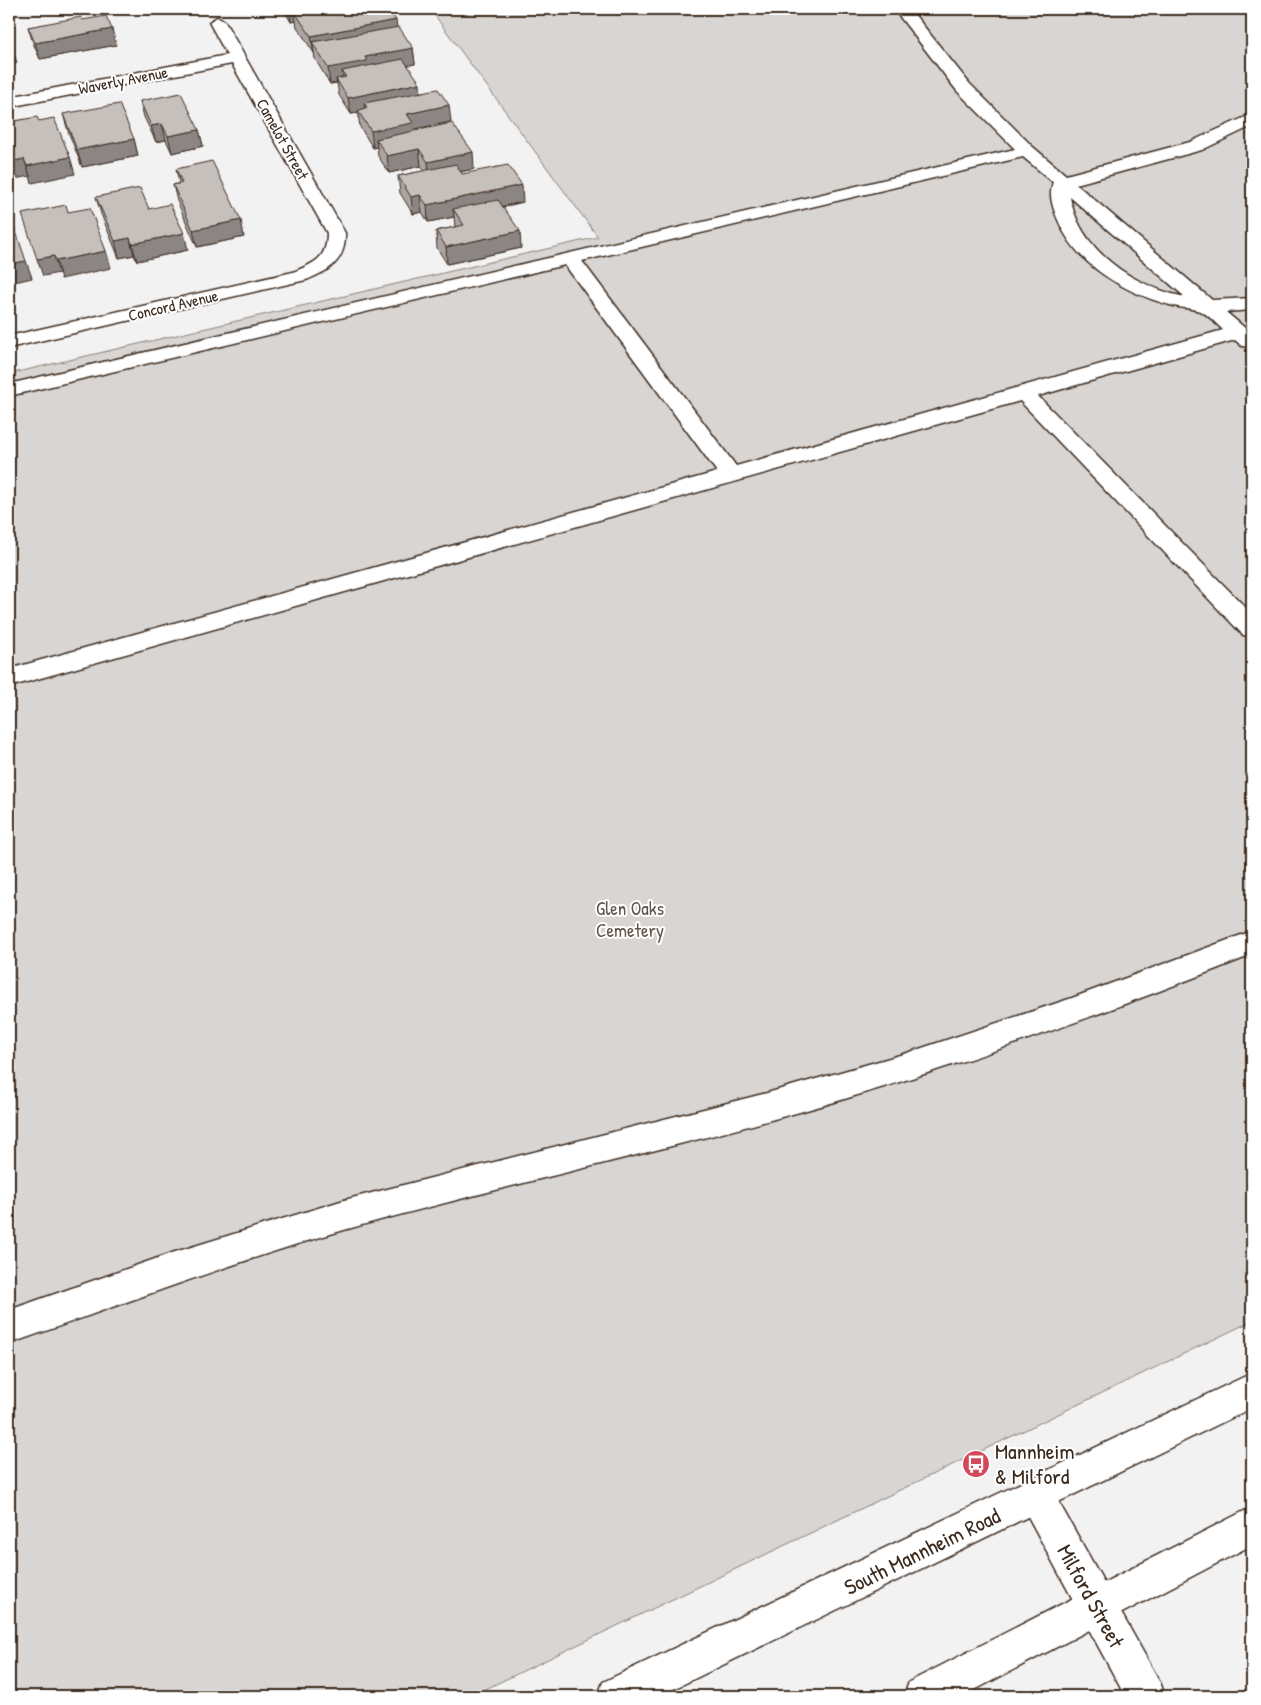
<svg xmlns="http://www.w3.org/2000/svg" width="1261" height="1705" viewBox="0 0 1261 1705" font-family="'Patrick Hand',sans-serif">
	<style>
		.green { fill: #d8d5d2; stroke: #8a8078 }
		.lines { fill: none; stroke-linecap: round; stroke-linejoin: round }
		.minor-casing { stroke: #3b2a1e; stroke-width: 3 }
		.major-casing { stroke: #3b2a1e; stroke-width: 3 }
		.minor { fill: #fff; fill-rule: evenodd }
		.major { fill: #fff; fill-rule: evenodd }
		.wall { fill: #aaa5a3; stroke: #3b2a1e }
		.shaded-wall { fill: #8b8684; stroke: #3b2a1e }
		.building { fill: #c6c0bd; stroke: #3b2a1e }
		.labels { text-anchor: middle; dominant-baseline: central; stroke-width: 4; stroke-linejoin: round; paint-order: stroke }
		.far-street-label { font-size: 16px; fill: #3b2a1e; stroke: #fff }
		.park-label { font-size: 19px; fill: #62554b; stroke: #fff }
		.near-poi-label { font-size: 22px; fill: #3b2a1e; stroke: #fff; text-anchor: start }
		.near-street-label { font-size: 22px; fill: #3b2a1e; stroke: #fff }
	</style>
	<rect width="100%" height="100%" fill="#f3f2f2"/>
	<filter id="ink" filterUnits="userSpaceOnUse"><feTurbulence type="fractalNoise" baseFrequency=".02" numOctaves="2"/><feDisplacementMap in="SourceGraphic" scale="10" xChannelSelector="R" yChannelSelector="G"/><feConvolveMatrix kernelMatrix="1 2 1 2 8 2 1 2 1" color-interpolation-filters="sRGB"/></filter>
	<g filter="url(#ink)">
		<path class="green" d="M430,9H1252V1321L471,1696H9V374L598,237Z"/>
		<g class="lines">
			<g class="minor-casing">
				<g id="minor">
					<path d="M894,9H910L969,83L1033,147L1066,175L1190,142L1252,114V126L1202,150L1076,184L1212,300L1252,298V310L1226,312L1252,334V347L1242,346L1235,340L1038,396L1252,614V637L1243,635L1020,401L9,687V669L717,472L565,265L9,396V384L1015,149L957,91ZM1023,157L1053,182C1048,195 1053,208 1058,220C1076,265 1125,293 1170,305C1179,308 1191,308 1200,311C1208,314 1217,325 1223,330L736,466L582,261ZM1070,197L1185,297C1133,286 1080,251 1070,197Z"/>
					<path d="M217,17L225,22L345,233C346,261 329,271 306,280L9,348V336L293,272C315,263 327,259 327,233L232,64L9,107V97L227,55L209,22Z"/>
					<path d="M1252,931V955C1116,1009 978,1059 838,1101C675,1149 508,1184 344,1230C230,1263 120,1305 9,1344V1310L175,1252L344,1200L767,1093L907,1053L1072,998Z"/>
					<path d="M1035,1478L1048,1483L1160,1682L1165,1696H1125L1017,1496L1022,1483Z"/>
				</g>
			</g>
			<g class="major-casing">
				<g id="major">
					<path d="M1252,1373V1408L659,1696H598L603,1682Z"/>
					<path d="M1252,1507V1545L963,1696H904L909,1682Z"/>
				</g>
			</g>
			<use href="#minor" class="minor"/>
			<use href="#major" class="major"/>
		</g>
		<g class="wall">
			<path d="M283,9H370L371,11L397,27L413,48L415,64L407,65L421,92L451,122L414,129V131L474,169L460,172L462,174L523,202L503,207L521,248L447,264L437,248L436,231L455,227L454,217L428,222L422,212L413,214L400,193L398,176L424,171L421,166L389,173L378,156L377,147L373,148L360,127L358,113L351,114L339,95L337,83L330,84L315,59L314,53L297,27L296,21L291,22Z"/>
			<path d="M82,20L116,45L40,59L33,43L28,27Z"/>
			<path d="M140,101L199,130L203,146L172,153L166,140L156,142L144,117Z"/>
			<path d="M63,114L134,139L138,156L82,167L68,131Z"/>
			<path d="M176,169L244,237L197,247L177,201L173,185L179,183Z"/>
			<path d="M96,197L149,209L188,250L137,261L134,255L119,258L101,214Z"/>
		</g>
		<g class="shaded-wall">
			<path d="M289,9H358L294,11L296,21L291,22Z"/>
			<path d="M396,20L398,36L312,42L314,53L311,36Z"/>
			<path d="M112,29L116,45L40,59L35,43Z"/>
			<path d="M12,47L17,63L9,65V48Z"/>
			<path d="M413,48L415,64L346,77L342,71L344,82L336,79L337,83L330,84L328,68L365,57Z"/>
			<path d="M420,83L421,100L367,107L364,103L365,111H358V113L351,114L348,98Z"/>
			<path d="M449,105L451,122L414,129L415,139H376L377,147L373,148L371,131L407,114Z"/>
			<path d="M162,124L166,140L156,142L151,126Z"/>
			<path d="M199,130L203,146L172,153L168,136Z"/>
			<path d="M134,139L138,156L82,167L77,150Z"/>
			<path d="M419,149L421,166L389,173L387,156Z"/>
			<path d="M473,152L474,169L429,178L428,162Z"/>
			<path d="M70,157L75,174L32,183L27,166Z"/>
			<path d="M24,159L30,176L9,180V162Z"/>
			<path d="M522,185L523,202L458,216L453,209L454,217L428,222L427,205Z"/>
			<path d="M420,195L422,212L413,214L411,197Z"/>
			<path d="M241,220L244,237L197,247L193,230Z"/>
			<path d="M520,231L521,248L447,264L446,247Z"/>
			<path d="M184,233L188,250L137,261L132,244Z"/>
			<path d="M130,238L134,255L119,258L115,241Z"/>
			<path d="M106,251L111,268L61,279L56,261Z"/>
			<path d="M54,256L59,273L43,276L37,259Z"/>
			<path d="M26,261L32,278L10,283L9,278V264Z"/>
			<path d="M9,278L13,289L9,290Z"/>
		</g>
		<g class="building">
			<path d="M305,9H370L371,11L387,9L396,20L311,36L294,11Z"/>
			<path d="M106,16L112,29L35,43L28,27L81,17L82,20Z"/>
			<path d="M399,27L413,48L365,57L367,61L328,68L312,42Z"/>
			<path d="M9,38L12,47L9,48Z"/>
			<path d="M403,59L420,83L348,98L336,79L346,77L342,71Z"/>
			<path d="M438,89L449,105L407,114L413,123L371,131L358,111L367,107L364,103Z"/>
			<path d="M181,93L199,130L168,136L162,124L151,126L140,101Z"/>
			<path d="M119,104L134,139L77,150L63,114Z"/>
			<path d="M37,117L39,121L54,118L70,157L27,166L24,159L9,162V122Z"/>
			<path d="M452,123L473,152L428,162L419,149L387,156L376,139Z"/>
			<path d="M212,161L241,220L193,230L173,185L182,183L176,169Z"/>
			<path d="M456,164L462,174L508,165L522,185L427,205L420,195L411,197L398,176Z"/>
			<path d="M140,188L149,209L170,204L184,233L132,244L130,238L115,241L96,197Z"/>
			<path d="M498,200L520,231L446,247L436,231L464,225L453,209Z"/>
			<path d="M66,205L68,212L90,208L106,251L56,261L54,256L37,259L22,214Z"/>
			<path d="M9,211L26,261L9,264Z"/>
		</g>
	</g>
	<defs>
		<g id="bus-disc" transform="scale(1.4375)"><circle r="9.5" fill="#d1495b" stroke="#fff"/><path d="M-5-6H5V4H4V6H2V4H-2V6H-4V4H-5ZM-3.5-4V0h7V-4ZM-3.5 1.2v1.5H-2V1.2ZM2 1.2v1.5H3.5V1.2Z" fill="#fff"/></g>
	</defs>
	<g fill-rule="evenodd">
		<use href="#bus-disc" x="976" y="1464"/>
	</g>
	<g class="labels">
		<g class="far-street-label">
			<text transform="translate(123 80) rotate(-11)">Waverly Avenue</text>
			<text transform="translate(283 139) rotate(61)">Camelot Street</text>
			<text transform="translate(173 305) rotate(-13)">Concord Avenue</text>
		</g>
		<g class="park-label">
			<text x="630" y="908">Glen Oaks<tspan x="630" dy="22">Cemetery</tspan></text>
		</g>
		<g class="near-poi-label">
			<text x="995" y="1451">Mannheim<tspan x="995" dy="25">&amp; Milford</tspan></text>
		</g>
		<g class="near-street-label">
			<text transform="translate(922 1551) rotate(-26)">South Mannheim Road</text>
			<text transform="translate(1091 1596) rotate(61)">Milford Street</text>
		</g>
	</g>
	<rect width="1261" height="1705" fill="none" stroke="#fff" stroke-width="30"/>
	<rect x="15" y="15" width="1231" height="1675" fill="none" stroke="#3b2a1e" stroke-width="2" filter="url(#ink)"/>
</svg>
